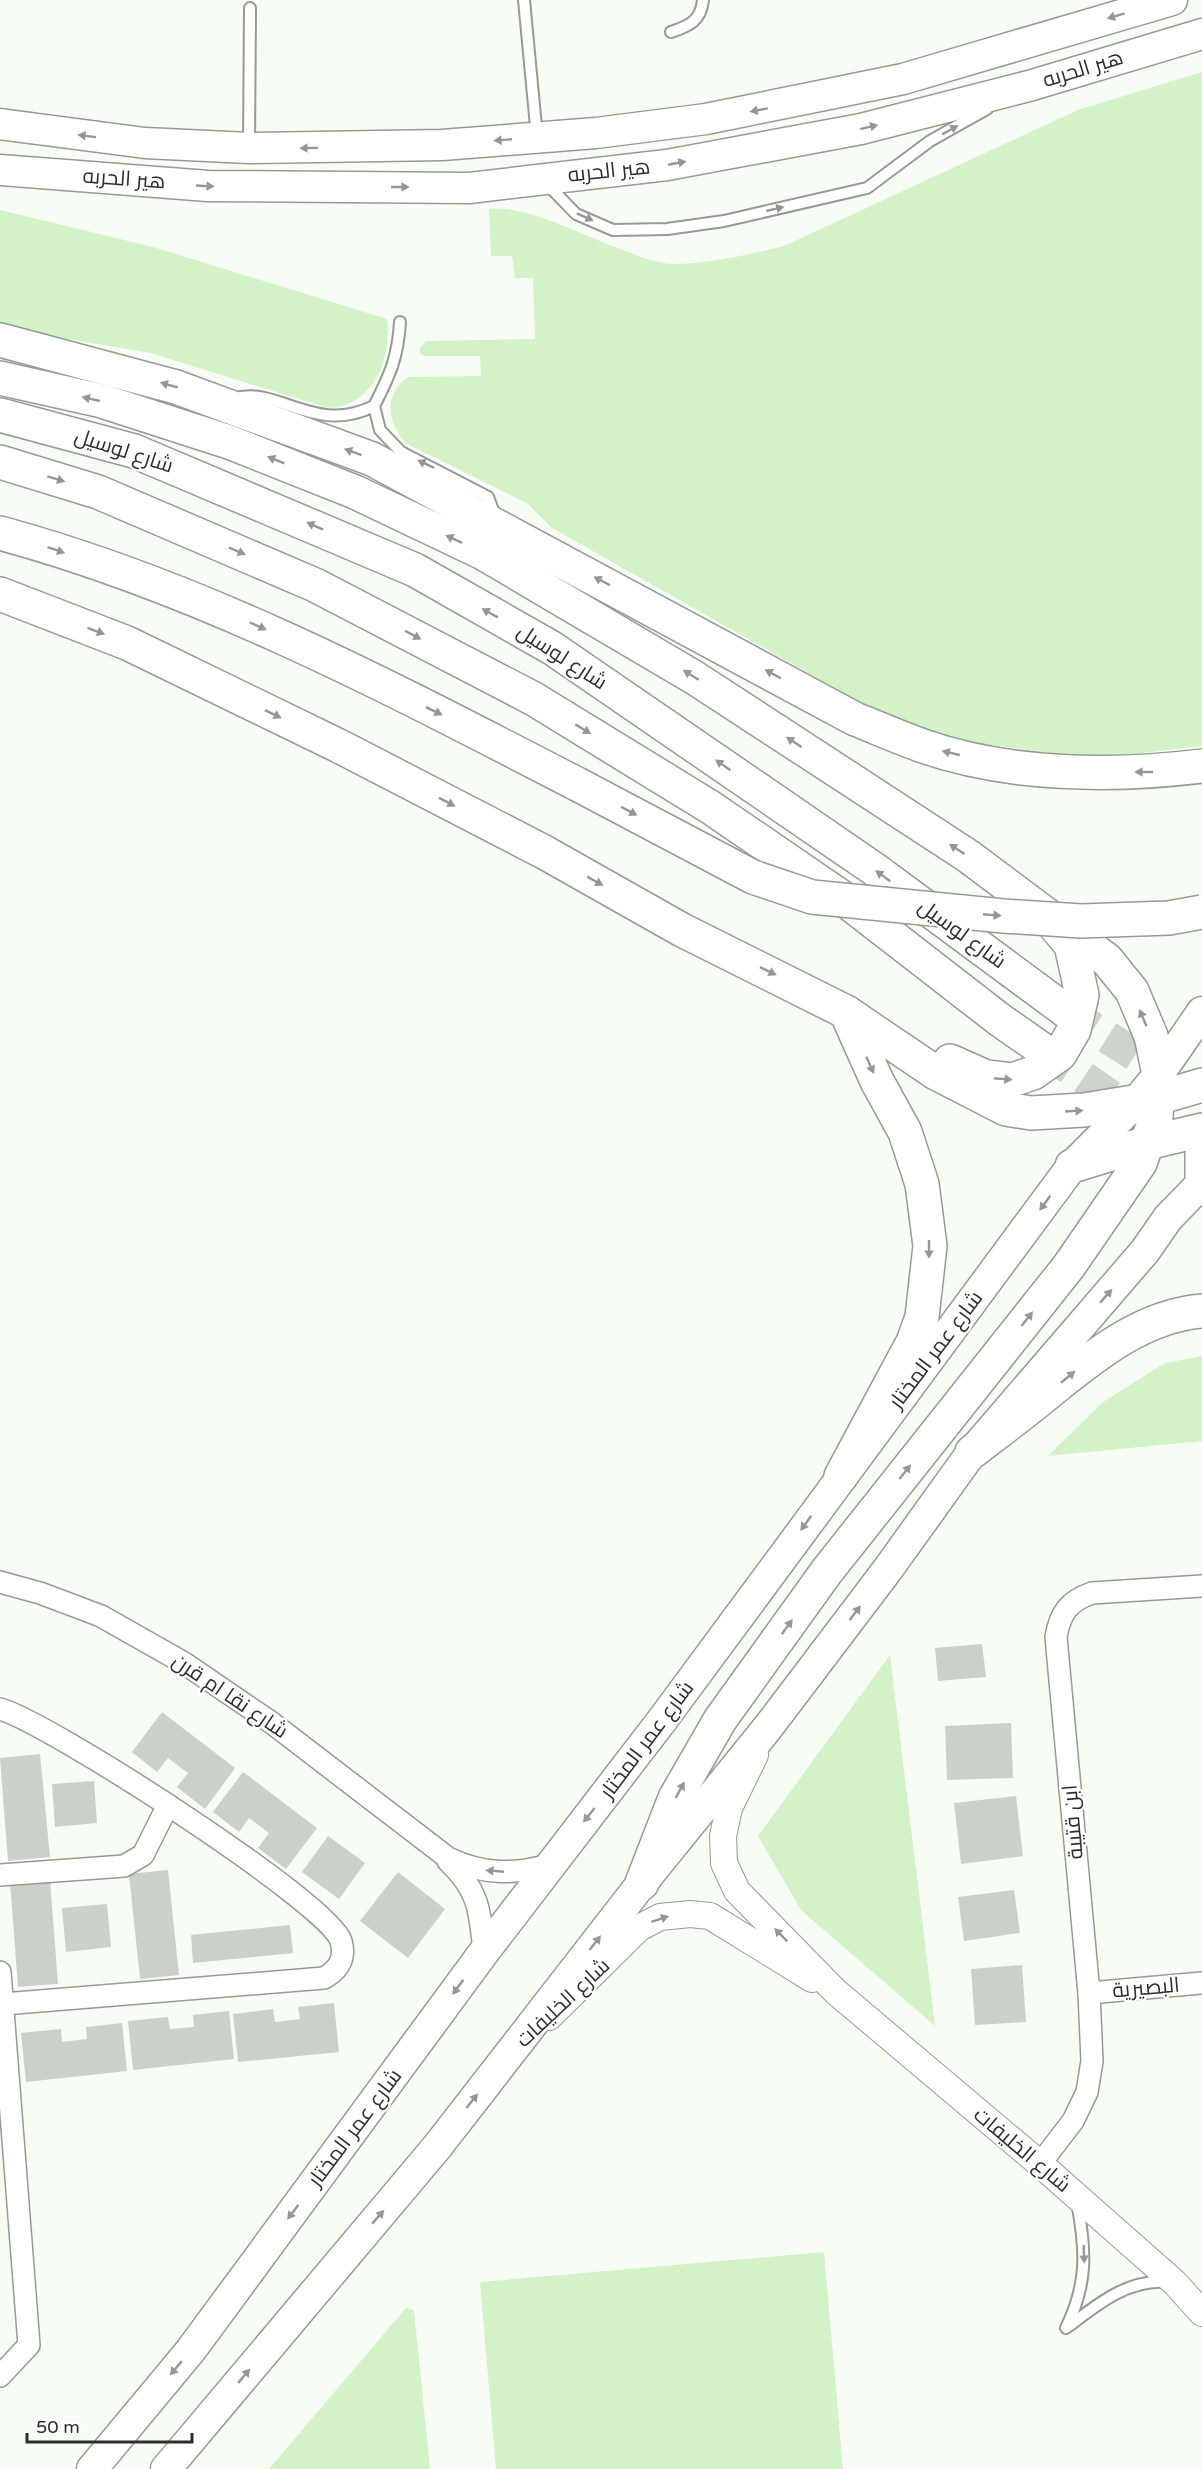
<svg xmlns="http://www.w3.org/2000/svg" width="1202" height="2469" viewBox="0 0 1202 2469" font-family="'Varela Round',Cairo,sans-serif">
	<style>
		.green { fill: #d3f2c8 }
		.building { fill: #cbd1c9 }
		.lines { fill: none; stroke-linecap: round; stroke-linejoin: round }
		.trunk-tunnel { stroke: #ced4cd; stroke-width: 33; stroke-dasharray: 33 16; stroke-linecap: butt }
		.service-casing { stroke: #959b93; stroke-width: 14 }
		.minor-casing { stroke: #959b93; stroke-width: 24 }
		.tertiary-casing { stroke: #959b93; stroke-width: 28 }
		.secondary-casing { stroke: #959b93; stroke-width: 33 }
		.trunk-casing { stroke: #959b93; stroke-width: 36 }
		.service { stroke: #fff; stroke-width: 10 }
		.minor { stroke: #fff; stroke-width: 21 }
		.tertiary { stroke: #fff; stroke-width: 26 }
		.secondary { stroke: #fff; stroke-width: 30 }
		.trunk { stroke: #fff; stroke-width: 33 }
		.trunk-bridge-casing { stroke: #959b93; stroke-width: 36; stroke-linecap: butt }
		.trunk-bridge { stroke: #fff; stroke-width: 33 }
		.oneway { fill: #959695 }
		.labels { text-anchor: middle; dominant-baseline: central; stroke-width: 4.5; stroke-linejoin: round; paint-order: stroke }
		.street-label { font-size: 21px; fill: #2b2e2b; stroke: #fff }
	</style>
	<rect width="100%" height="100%" fill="#f7fdf5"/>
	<g class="green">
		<path d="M1202,72V746L1107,757L1061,754L967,742L914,725L879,713L552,528L528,504L405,443C388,421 382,396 408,377L481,376L480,356H424L420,354V348L426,341L535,339L533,278H515L512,256H491L489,209C533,203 615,254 663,263C689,268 757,253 784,246L1078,110Z"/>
		<path d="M0,210L153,247L387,319C393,358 372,407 328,408L151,353L0,328Z"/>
		<path d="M1202,1356V1441L1048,1456L1103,1402L1165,1363Z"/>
		<path d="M890,1655L935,2026L801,1910L758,1836Z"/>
		<path d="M824,2252L843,2469H496L480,2282Z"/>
		<path d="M406,2308L414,2310L430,2469H269Z"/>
	</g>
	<g class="building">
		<path d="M982,1644L986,1677L938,1681L935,1648Z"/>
		<path d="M162,1712L235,1768L205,1809L177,1787L188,1773L168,1758L157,1772L132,1752Z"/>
		<path d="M1011,1723L1013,1778L947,1780L945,1726Z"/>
		<path d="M40,1754L50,1857L8,1861L0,1758Z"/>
		<path d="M243,1772L317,1828L286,1869L258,1848L269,1833L249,1818L239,1832L213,1812Z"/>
		<path d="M94,1781L97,1823L55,1827L52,1784Z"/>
		<path d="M1016,1796L1023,1856L961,1864L954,1803Z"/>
		<path d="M328,1836L365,1863L339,1899L302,1872Z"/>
		<path d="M168,1870L179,1975L140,1979L129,1874Z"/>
		<path d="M398,1872L445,1909L408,1958L360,1921Z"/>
		<path d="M50,1879L58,1984L18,1987L10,1882Z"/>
		<path d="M1014,1890L1020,1933L964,1941L958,1897Z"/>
		<path d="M107,1904L111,1947L66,1952L62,1908Z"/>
		<path d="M290,1925L293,1953L193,1963L191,1935Z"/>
		<path d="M1022,1965L1026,2022L975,2025L971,1969Z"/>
		<path d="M334,2003L339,2052L238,2062L233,2014L273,2009L275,2022L300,2019L298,2007Z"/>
		<path d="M229,2011L234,2059L133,2070L128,2021L168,2017L170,2029L194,2027L193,2015Z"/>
		<path d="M122,2023L127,2071L26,2082L21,2033L61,2029L62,2042L87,2039L86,2027Z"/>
	</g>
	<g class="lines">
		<g class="trunk-tunnel">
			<path d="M1066,1011L1175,1080"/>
			<path d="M1043,1050L1138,1115"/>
		</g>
		<g class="service-casing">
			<g id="service">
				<path d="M524,0L537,137"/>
				<path d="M671,32C689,26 701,21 703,0"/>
				<path d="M249,145L250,8"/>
				<path d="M546,183L576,214L613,230L667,229L724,221L867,188L930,141L987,109"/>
				<path d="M400,322C398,357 390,375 374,406L380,430L401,452L488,497L495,516"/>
				<path d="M233,399C276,384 314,436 374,406"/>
				<path d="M1069,2326C1098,2304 1128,2279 1167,2282"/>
				<path d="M1066,2328C1088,2283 1086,2250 1077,2202"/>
			</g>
		</g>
		<g class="minor-casing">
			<g id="minor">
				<path d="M0,1582L40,1593L101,1616L184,1663L272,1723L448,1858C483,1875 516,1875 552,1864"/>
				<path d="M0,1709C48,1722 329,1903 341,1941C346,1959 338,1970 324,1978L3,2004"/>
				<path d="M448,1861C479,1890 480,1911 484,1952"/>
				<path d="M0,1875L124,1866L143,1855L168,1805"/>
				<path d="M0,1972L29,2345L0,2376"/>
				<path d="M1089,1993L1202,1983"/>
				<path d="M1040,2164L1073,2121L1087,2092L1092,2061L1089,1993L1056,1637C1060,1613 1069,1601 1092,1593L1202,1586"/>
			</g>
		</g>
		<g class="tertiary-casing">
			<g id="tertiary">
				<path d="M755,1755L729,1808L723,1836L724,1863L737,1891L836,1992L1040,2164L1175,2283L1202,2313"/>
				<path d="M549,2017L639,1928L660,1917L690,1914L710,1916L812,1979"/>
			</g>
		</g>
		<g class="secondary-casing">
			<g id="secondary">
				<path d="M0,124L145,143L249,148L442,145L596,133L706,119L903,79L1172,0"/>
				<path d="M0,170L208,186L469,188L667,165L861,129L1029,86L1202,34"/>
				<path d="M92,2469L191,2350L484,1952L663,1719L1072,1166L1136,1102L1159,1074L1202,1012"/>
				<path d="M166,2469L437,2147L642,1883L769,1726L888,1569L972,1452L1145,1251L1168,1218L1202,1183"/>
			</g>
		</g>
		<g class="trunk-casing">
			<g id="trunk">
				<path d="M0,340L176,387L372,459L855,719C878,728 900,738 923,746C1009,776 1113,777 1202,766"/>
				<path d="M0,378L102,401L229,442L355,492L483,553L695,678L968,856L1107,960L1132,991L1151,1036L1159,1074L1156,1117L1140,1163L1069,1266L827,1571L720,1720L675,1798L642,1883"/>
				<path d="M0,415L134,451L415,570L552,648L874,869L1066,1011"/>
				<path d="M0,462L98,492L315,585L534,699L710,807L840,896L1000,1020L1043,1050"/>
				<path d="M0,533C203,588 391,688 577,784"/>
				<path d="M0,594L127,643L339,746L544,852L682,930L846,1012L936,1073L1006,1109L1031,1113L1084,1110L1158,1098L1202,1085"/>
				<path d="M950,1061L986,1077L1012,1080L1033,1073L1060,1054L1074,1030L1082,995L1071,945L1055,926"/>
				<path d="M1202,1155V1180"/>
				<path d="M1072,1166L1147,1143L1202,1130"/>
				<path d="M972,1452C998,1432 1024,1413 1049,1392C1094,1356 1142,1316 1202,1311"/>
				<path d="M841,1476L913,1342L922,1317L930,1246L922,1184L905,1132L877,1081L846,1012"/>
			</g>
		</g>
		<use href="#service" class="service"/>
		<use href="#minor" class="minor"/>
		<use href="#tertiary" class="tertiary"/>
		<use href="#secondary" class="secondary"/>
		<use href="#trunk" class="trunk"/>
		<g class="trunk-bridge-casing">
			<path id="trunk-bridge" d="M577,784L753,877L812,897L1003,916L1081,921L1169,918L1202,912"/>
		</g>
		<use href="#trunk-bridge" class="trunk-bridge"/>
	</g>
	<defs><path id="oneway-solid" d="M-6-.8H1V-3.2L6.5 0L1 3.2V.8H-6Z" transform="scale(1.5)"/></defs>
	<g class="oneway">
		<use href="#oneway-solid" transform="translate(1116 16) rotate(163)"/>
		<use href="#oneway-solid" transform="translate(759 110) rotate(170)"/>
		<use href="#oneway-solid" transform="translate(869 127) rotate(-14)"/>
		<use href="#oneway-solid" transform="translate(950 130) rotate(-29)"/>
		<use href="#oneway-solid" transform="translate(87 136) rotate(-173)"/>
		<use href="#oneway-solid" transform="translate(503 140) rotate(175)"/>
		<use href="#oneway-solid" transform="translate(309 148) rotate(179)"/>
		<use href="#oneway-solid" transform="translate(677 163) rotate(-11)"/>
		<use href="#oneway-solid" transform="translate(205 186) rotate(3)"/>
		<use href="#oneway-solid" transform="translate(400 187)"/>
		<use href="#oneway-solid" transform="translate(775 209) rotate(-13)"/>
		<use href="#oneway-solid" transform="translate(585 217) rotate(24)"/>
		<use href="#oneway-solid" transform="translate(169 385) rotate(-164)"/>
		<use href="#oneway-solid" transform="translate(91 399) rotate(-167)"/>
		<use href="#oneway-solid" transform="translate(353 452) rotate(-160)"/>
		<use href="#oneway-solid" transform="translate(276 460) rotate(-158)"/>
		<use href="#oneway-solid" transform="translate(426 464) rotate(-155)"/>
		<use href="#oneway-solid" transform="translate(56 479) rotate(17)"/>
		<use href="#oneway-solid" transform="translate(315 526) rotate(-156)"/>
		<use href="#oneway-solid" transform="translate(454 539) rotate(-155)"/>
		<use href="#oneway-solid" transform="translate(56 550) rotate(19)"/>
		<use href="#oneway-solid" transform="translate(237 551) rotate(23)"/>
		<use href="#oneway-solid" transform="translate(602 581) rotate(-152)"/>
		<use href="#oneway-solid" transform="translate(490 613) rotate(-151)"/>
		<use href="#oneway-solid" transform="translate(258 626) rotate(24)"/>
		<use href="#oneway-solid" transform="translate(96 631) rotate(21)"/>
		<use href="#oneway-solid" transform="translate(413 635) rotate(28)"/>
		<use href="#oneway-solid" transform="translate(773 674) rotate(-151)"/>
		<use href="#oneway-solid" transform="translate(691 675) rotate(-148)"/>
		<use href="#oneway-solid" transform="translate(434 711) rotate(26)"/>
		<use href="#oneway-solid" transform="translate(273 714) rotate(26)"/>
		<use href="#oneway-solid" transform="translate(583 729) rotate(31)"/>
		<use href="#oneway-solid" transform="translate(794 742) rotate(-147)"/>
		<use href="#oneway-solid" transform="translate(951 753) rotate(-167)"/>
		<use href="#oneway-solid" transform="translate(723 765) rotate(-145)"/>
		<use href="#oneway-solid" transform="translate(1144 772) rotate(180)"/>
		<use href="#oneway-solid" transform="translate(447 802) rotate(27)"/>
		<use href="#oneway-solid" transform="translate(629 811) rotate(28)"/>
		<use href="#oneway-solid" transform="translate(957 849) rotate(-147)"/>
		<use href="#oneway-solid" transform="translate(883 876) rotate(-144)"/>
		<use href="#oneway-solid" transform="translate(595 881) rotate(29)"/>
		<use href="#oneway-solid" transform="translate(992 915) rotate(5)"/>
		<use href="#oneway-solid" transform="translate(768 971) rotate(26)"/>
		<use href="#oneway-solid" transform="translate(1143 1018) rotate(-113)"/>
		<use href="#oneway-solid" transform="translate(870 1065) rotate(66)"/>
		<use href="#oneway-solid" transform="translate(1003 1079) rotate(5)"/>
		<use href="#oneway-solid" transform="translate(1074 1111) rotate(-3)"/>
		<use href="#oneway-solid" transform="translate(1045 1203) rotate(126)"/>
		<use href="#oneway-solid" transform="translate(929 1249) rotate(90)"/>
		<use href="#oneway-solid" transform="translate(1106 1296) rotate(-49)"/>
		<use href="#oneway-solid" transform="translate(1027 1319) rotate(-52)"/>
		<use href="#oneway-solid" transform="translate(1068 1377) rotate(-40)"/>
		<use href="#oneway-solid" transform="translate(905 1472) rotate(-52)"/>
		<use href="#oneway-solid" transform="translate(806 1523) rotate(126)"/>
		<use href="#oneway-solid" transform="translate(855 1613) rotate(-53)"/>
		<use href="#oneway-solid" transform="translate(787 1627) rotate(-54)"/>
		<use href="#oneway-solid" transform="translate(680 1790) rotate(-61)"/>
		<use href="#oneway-solid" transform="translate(589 1815) rotate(128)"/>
		<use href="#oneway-solid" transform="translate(495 1871) rotate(-175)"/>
		<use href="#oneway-solid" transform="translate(660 1919) rotate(-18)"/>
		<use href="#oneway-solid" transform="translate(781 1935) rotate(-135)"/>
		<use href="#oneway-solid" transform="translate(595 1943) rotate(-52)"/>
		<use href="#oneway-solid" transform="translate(458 1987) rotate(126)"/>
		<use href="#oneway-solid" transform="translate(472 2101) rotate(-52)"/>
		<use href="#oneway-solid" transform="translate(293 2212) rotate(127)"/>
		<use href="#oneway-solid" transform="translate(378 2217) rotate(-49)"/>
		<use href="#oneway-solid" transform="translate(1084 2254) rotate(88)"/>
		<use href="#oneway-solid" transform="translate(176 2368) rotate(130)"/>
		<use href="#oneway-solid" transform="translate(244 2376) rotate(-50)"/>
	</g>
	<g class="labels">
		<g class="street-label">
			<text transform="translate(1083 69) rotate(-17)">هير الحربه</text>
			<text transform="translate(609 171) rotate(-6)">هير الحربه</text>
			<text transform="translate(124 179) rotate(4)">هير الحربه</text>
			<text transform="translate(124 451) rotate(18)">شارع لوسيل</text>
			<text transform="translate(562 657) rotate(33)">شارع لوسيل</text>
			<text transform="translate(962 934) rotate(36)">شارع لوسيل</text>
			<text transform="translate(936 1350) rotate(-53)">شارع عمر المختار</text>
			<text transform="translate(230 1696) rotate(34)">شارع نقا ام قرن</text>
			<text transform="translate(647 1740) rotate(-53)">شارع عمر المختار</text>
			<text transform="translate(1073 1822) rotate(-95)">ابن قتيبة</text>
			<text transform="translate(1146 1988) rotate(-5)">البصيرية</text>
			<text transform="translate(563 2003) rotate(-43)">شارع الخليفات</text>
			<text transform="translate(355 2128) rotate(-53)">شارع عمر المختار</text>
			<text transform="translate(1022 2150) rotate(40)">شارع الخليفات</text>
		</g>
	</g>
	<path d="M27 2433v9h165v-9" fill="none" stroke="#2b2e2b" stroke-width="3"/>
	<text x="36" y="2433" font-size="18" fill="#2b2e2b" stroke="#ffffff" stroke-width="4.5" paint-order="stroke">50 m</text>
</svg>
